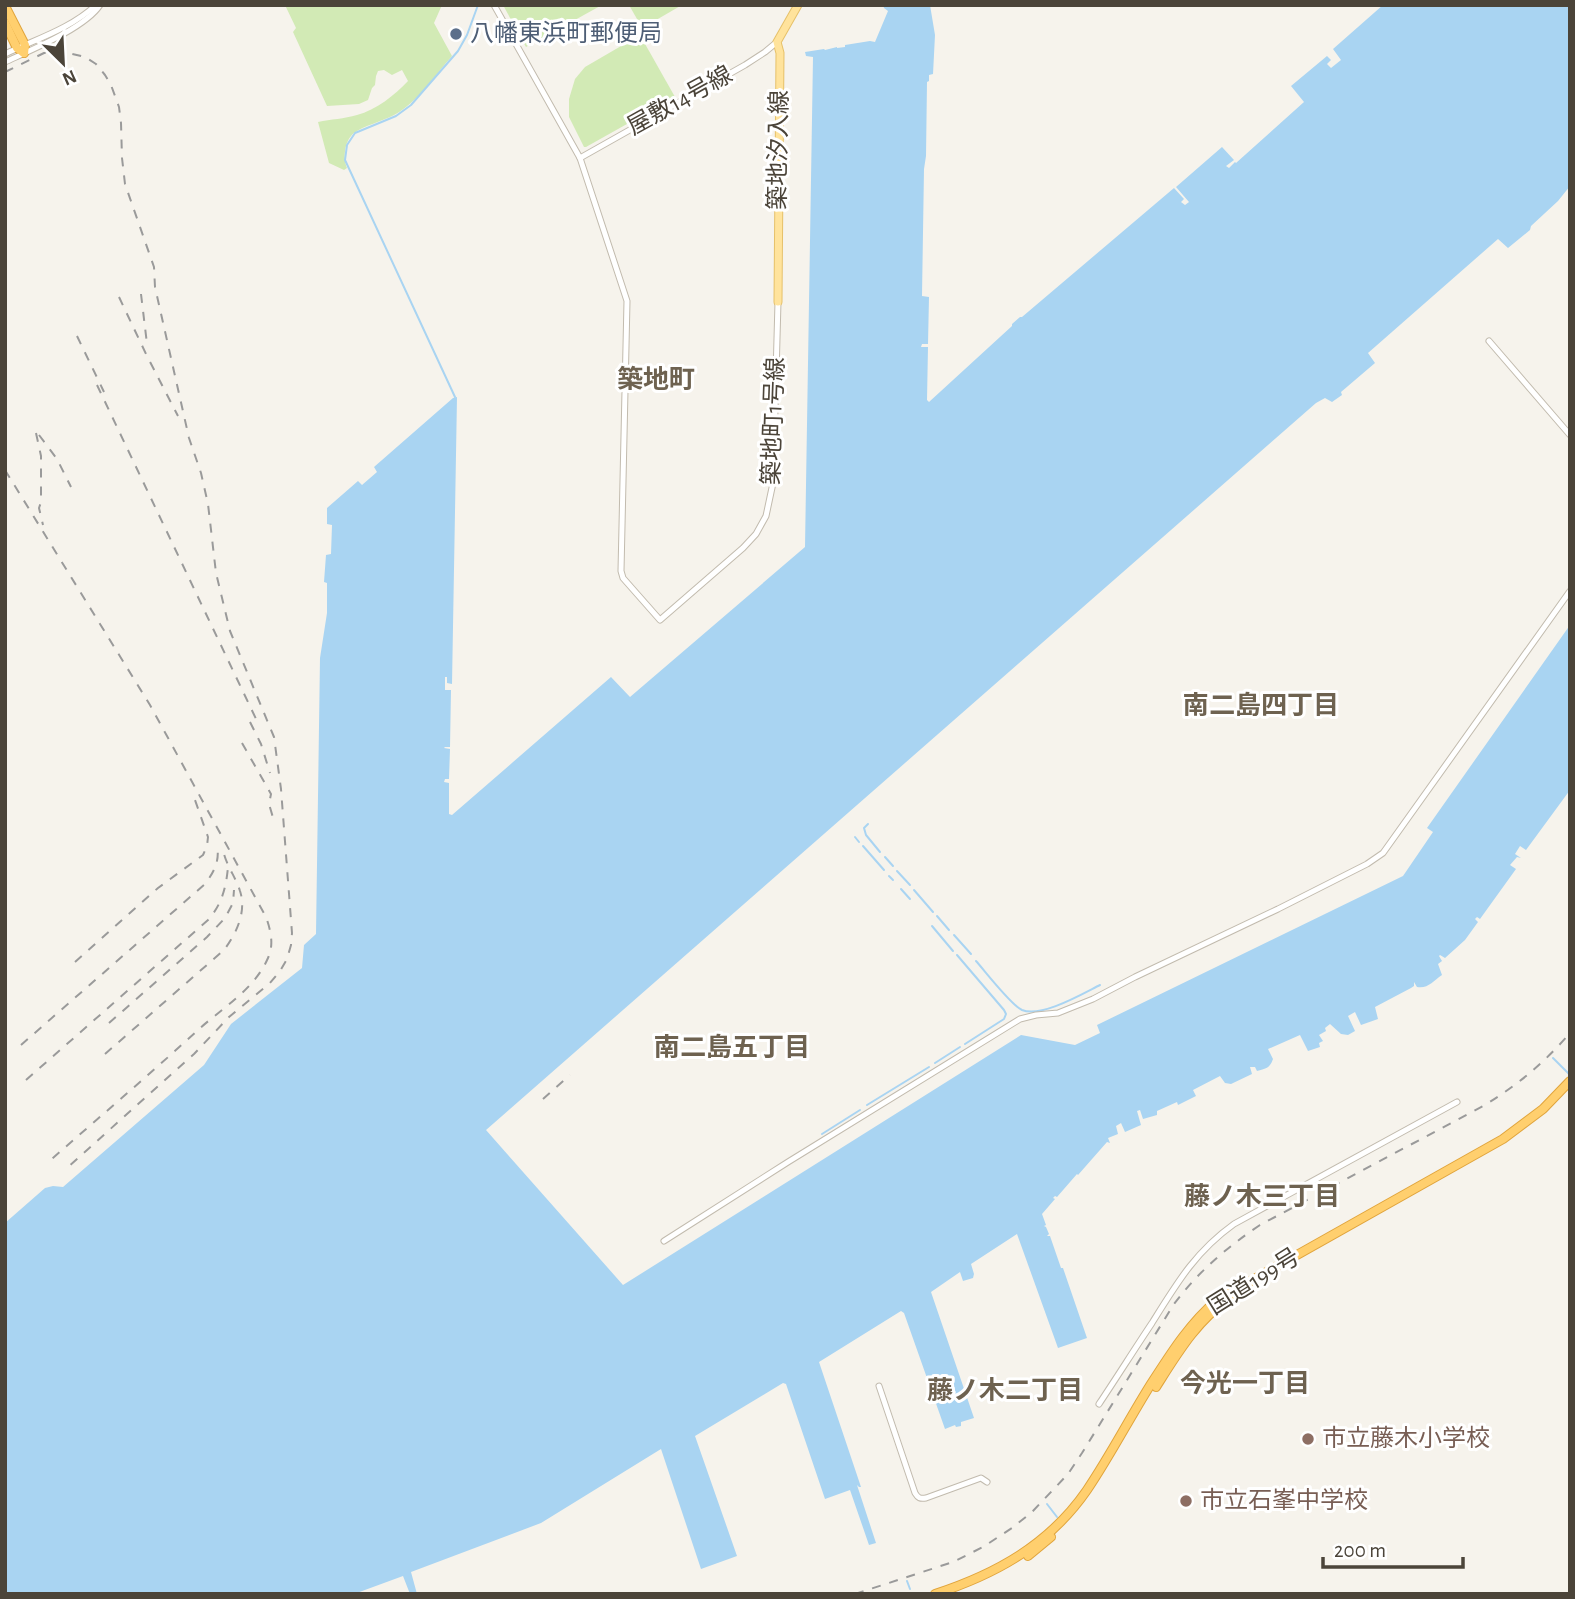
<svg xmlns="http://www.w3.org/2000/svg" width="1575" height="1599" viewBox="0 0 1575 1599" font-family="'Alegreya Sans','Noto Sans JP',sans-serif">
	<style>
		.green { fill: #d2eab5 }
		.water { fill: #a9d4f2 }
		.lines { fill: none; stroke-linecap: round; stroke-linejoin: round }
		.stream { stroke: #a9d4f2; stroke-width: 2 }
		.minor-casing { stroke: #c2bbae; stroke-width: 7 }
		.major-casing { stroke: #e6c16a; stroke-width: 9 }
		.highway-casing { stroke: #e0a43c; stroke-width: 10 }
		.minor { stroke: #fff; stroke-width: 5 }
		.major { stroke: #ffe39c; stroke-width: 7 }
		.highway { stroke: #ffcf6e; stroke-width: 8 }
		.rail { stroke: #9a9a9a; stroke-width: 2; stroke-dasharray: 9 9; stroke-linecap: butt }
		.service-dot { fill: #5c6f8a; stroke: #fff; stroke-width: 2.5 }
		.education-dot { fill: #8d6e63; stroke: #fff; stroke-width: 2.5 }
		.labels { text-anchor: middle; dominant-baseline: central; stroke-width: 6; stroke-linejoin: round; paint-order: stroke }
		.service-label { font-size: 24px; fill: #4e5e75; stroke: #fff; text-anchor: start }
		.street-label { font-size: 24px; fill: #4b4439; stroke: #fff }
		.education-label { font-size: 24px; fill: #785e54; stroke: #fff; text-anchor: start }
		.neighbourhood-label { font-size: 26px; font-weight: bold; fill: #6e6250; stroke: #fff }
	</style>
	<rect width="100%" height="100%" fill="#f6f3ec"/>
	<g class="green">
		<path d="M285,5H442L434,23L452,56C435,75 416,104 394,115C383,121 363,126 354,133C344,141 343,158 347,168L344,170L329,163L318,122C331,119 344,119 357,115C376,110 395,95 408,81L402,70L392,75L384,70L378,71L376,76L375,85L372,88L368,100L359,104L327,106L293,32L296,28Z"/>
		<path d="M503,5H602L526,47Z"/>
		<path d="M629,5H682L644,27L641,26Z"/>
		<path d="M640,35L675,97L586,147H584L569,117V99L575,79L585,67Z"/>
	</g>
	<path class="water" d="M883,5H930L935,35L933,74L929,75V81L927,82L926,156L924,169L922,296L929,297L928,344H922L921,347H928L927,400L929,402L1012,326V324L1020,317H1022L1174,188L1184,199L1181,202L1185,205L1189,202L1176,187L1222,147L1234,160L1226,166L1229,168L1235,162L1236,163L1304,102L1291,86L1327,56L1331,60L1327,64L1331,68L1341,60L1333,49L1383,5H1570V186L1558,201L1531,226L1530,230L1508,248L1498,239L1368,353L1375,363L1341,392L1342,395L1332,402L1325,398L1316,403L486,1130L623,1285L1021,1035L1075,1045L1100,1033L1097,1025L1403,876L1433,832L1427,828L1570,625V790L1526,850L1520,846L1515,854L1521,858L1517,857L1510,865L1516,869L1480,919L1477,917L1475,919L1478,922L1465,940L1445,958L1440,955L1439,956L1442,961L1438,964L1442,975C1433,981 1428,989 1417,987L1414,982V986L1411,988L1375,1007L1378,1019L1361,1025L1355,1012L1348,1016L1355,1031L1348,1035L1341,1034L1330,1024L1325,1028L1326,1031L1319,1035L1323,1041L1319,1043L1320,1047L1308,1051L1300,1035L1268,1049L1273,1059C1270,1068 1266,1069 1257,1071L1255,1067H1250L1252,1074L1231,1084L1225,1083L1220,1076L1193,1090L1196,1096L1178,1105L1177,1102L1157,1111V1115L1143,1119L1140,1110L1137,1111L1141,1125L1125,1132L1121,1123L1116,1126L1118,1134L1108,1138L1110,1143L1107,1142L1078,1175L1077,1174L1057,1197L1055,1196L1053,1198L1055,1199L1042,1214L1046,1225L1044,1226L1046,1227L1049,1234L1047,1236H1050L1061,1268H1063L1087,1338L1058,1348L1017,1234L971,1264L974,1274L973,1278L963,1281L960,1272L931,1292L974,1418L961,1422V1426L956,1427L955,1425L945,1429L904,1313L901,1311L819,1362L861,1487H859L857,1485L876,1543L869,1545L850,1490L825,1499L786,1384L783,1383L695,1436L737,1556L701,1569L661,1449L541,1523L411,1572L417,1594H410L403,1576L354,1594H5V1223L45,1188L53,1186L63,1187L204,1065L231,1024L302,968L304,945L316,934L320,658L327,613V583L324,582L326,555L331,554L332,525L327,524V508L358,481L362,485L377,472L374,467L453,398L457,397L452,684L447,683V677H445V690H451L450,747H445L444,748L450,749L449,779H445L444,782L449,783V814L452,815L611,677L630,697L805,547L813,57L806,56L805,52L824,49L825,50L837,47V48L845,47V45L870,41L875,42L888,11L884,8Z"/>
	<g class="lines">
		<g class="stream">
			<path d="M455,397L345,160L347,145L355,133L396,116L411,105L458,51L467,35L478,5"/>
			<path d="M868,824L864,828L866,835L880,852"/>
			<path d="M855,837L859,842"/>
			<path d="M863,846L884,870"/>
			<path d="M885,857L893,866"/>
			<path d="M897,871L910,885"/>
			<path d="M889,876L893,880"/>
			<path d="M901,889L910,899"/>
			<path d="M914,890L933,912"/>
			<path d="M937,916L949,930"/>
			<path d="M932,926L953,951"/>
			<path d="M954,935L971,954"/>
			<path d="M957,955L1004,1010L1006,1014L1004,1019L965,1044"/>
			<path d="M976,961C985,971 1011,1005 1022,1010C1041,1018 1082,994 1100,985"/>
			<path d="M1553,1058L1569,1074"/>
			<path d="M935,1063L960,1047"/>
			<path d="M867,1105L929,1067"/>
			<path d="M822,1134L860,1110"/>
			<path d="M1047,1504L1057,1517"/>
			<path d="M907,1581L910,1589"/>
		</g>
		<g class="minor-casing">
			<g id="minor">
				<path d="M494,5L580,158L627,301L621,571L623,578L660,620L743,548L756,534L766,516L773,483L778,302"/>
				<path d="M5,54C36,39 70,29 96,5"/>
				<path d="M5,62C31,50 85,28 100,5"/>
				<path d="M580,158L745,65L765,52L777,42"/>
				<path d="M1489,341L1570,435"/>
				<path d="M664,1241L788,1162L1020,1019L1036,1015L1058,1013L1093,999L1135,977L1278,909L1367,864L1383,853L1570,591"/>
				<path d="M879,1386L915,1493C918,1498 920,1499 926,1498L981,1478L987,1482"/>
				<path d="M1099,1404C1117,1377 1134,1350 1152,1323C1177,1283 1195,1252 1234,1224L1457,1102"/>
			</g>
		</g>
		<g class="major-casing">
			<path id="major" d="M778,302L780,53L777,42L798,5"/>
		</g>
		<g class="highway-casing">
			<g id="highway">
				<path d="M5,6L25,45L24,53"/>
				<path d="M5,23L17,48L24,53"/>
				<path d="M1156,1387C1177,1354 1197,1320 1230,1298"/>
				<path d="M1028,1556L1051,1537"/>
				<path d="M935,1594C996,1574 1049,1545 1087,1490C1110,1456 1129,1419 1151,1384C1171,1353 1189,1324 1217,1300L1503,1139L1543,1109L1570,1081"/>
			</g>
		</g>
		<use href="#minor" class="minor"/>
		<use href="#major" class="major"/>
		<use href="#highway" class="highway"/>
		<g class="rail">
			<path d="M5,72L44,53L64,52L85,57L96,64L105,75L111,85L119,107L121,123L122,158L125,184L154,267L155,287L189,438L201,473L208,504L216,573L230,631L274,737L281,789L292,933L291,945L287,959L280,971L270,983L229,1017L194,1054L68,1167"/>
			<path d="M141,294L147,344"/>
			<path d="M119,297L146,354L178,416"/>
			<path d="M77,336L104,392"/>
			<path d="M97,385L257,721"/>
			<path d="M36,433L41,456V502L39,508L43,525"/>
			<path d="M39,435L57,459L71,487"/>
			<path d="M5,470L150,705L266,917C271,931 274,945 268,958C254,990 222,1008 198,1030C148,1076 96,1120 46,1164"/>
			<path d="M250,722L261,744L270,773"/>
			<path d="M242,743L271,794L269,804L274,821"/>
			<path d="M75,962L158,888L203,855L207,846L208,837L195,800"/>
			<path d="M109,1023L207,937L225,918L233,903L234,890"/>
			<path d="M21,1045L205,884C214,872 220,861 217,846"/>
			<path d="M105,1054L224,950C236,934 247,912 240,891C236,878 228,868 224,854"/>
			<path d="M26,1080L208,920C222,904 226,888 228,867"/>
			<path d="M543,1099L570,1075"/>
			<path d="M855,1594L953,1562L983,1547L1012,1528L1032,1512L1068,1474L1082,1453L1174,1304C1199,1271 1226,1248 1260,1225L1485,1105C1520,1083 1543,1064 1570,1033"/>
		</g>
	</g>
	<circle class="service-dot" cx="456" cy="34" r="7"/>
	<g class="education-dot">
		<circle cx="1308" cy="1439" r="7"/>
		<circle cx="1186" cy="1501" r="7"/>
	</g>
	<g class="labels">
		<g class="service-label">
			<text x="470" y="34">八幡東浜町郵便局</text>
		</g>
		<g class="street-label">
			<text transform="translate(680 101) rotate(-29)">屋敷14号線</text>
			<text transform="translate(779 150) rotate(-89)">築地汐入線</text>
			<text transform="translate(774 421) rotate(-88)">築地町1号線</text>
			<text transform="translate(1254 1282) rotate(-32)">国道199号</text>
		</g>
		<g class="education-label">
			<text x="1322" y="1439">市立藤木小学校</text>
			<text x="1200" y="1501">市立石峯中学校</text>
		</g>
		<g class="neighbourhood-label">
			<text x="656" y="380">築地町</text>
			<text x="1261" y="706">南二島四丁目</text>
			<text x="732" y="1048">南二島五丁目</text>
			<text x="1262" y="1197">藤ノ木三丁目</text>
			<text x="1245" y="1384">今光一丁目</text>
			<text x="1005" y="1391">藤ノ木二丁目</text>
		</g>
	</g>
	<rect width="1575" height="1599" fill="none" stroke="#4b4439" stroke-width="14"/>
	<g transform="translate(63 63) rotate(156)" stroke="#ffffff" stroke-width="5" paint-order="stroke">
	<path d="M0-5L12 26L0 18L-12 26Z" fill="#4b4439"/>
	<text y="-10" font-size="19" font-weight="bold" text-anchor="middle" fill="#4b4439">N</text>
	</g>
	<path d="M1323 1557v10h140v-10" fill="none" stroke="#4b4439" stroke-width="3.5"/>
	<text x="1334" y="1557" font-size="21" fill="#4b4439" stroke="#ffffff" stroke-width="5" paint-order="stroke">200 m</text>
</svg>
